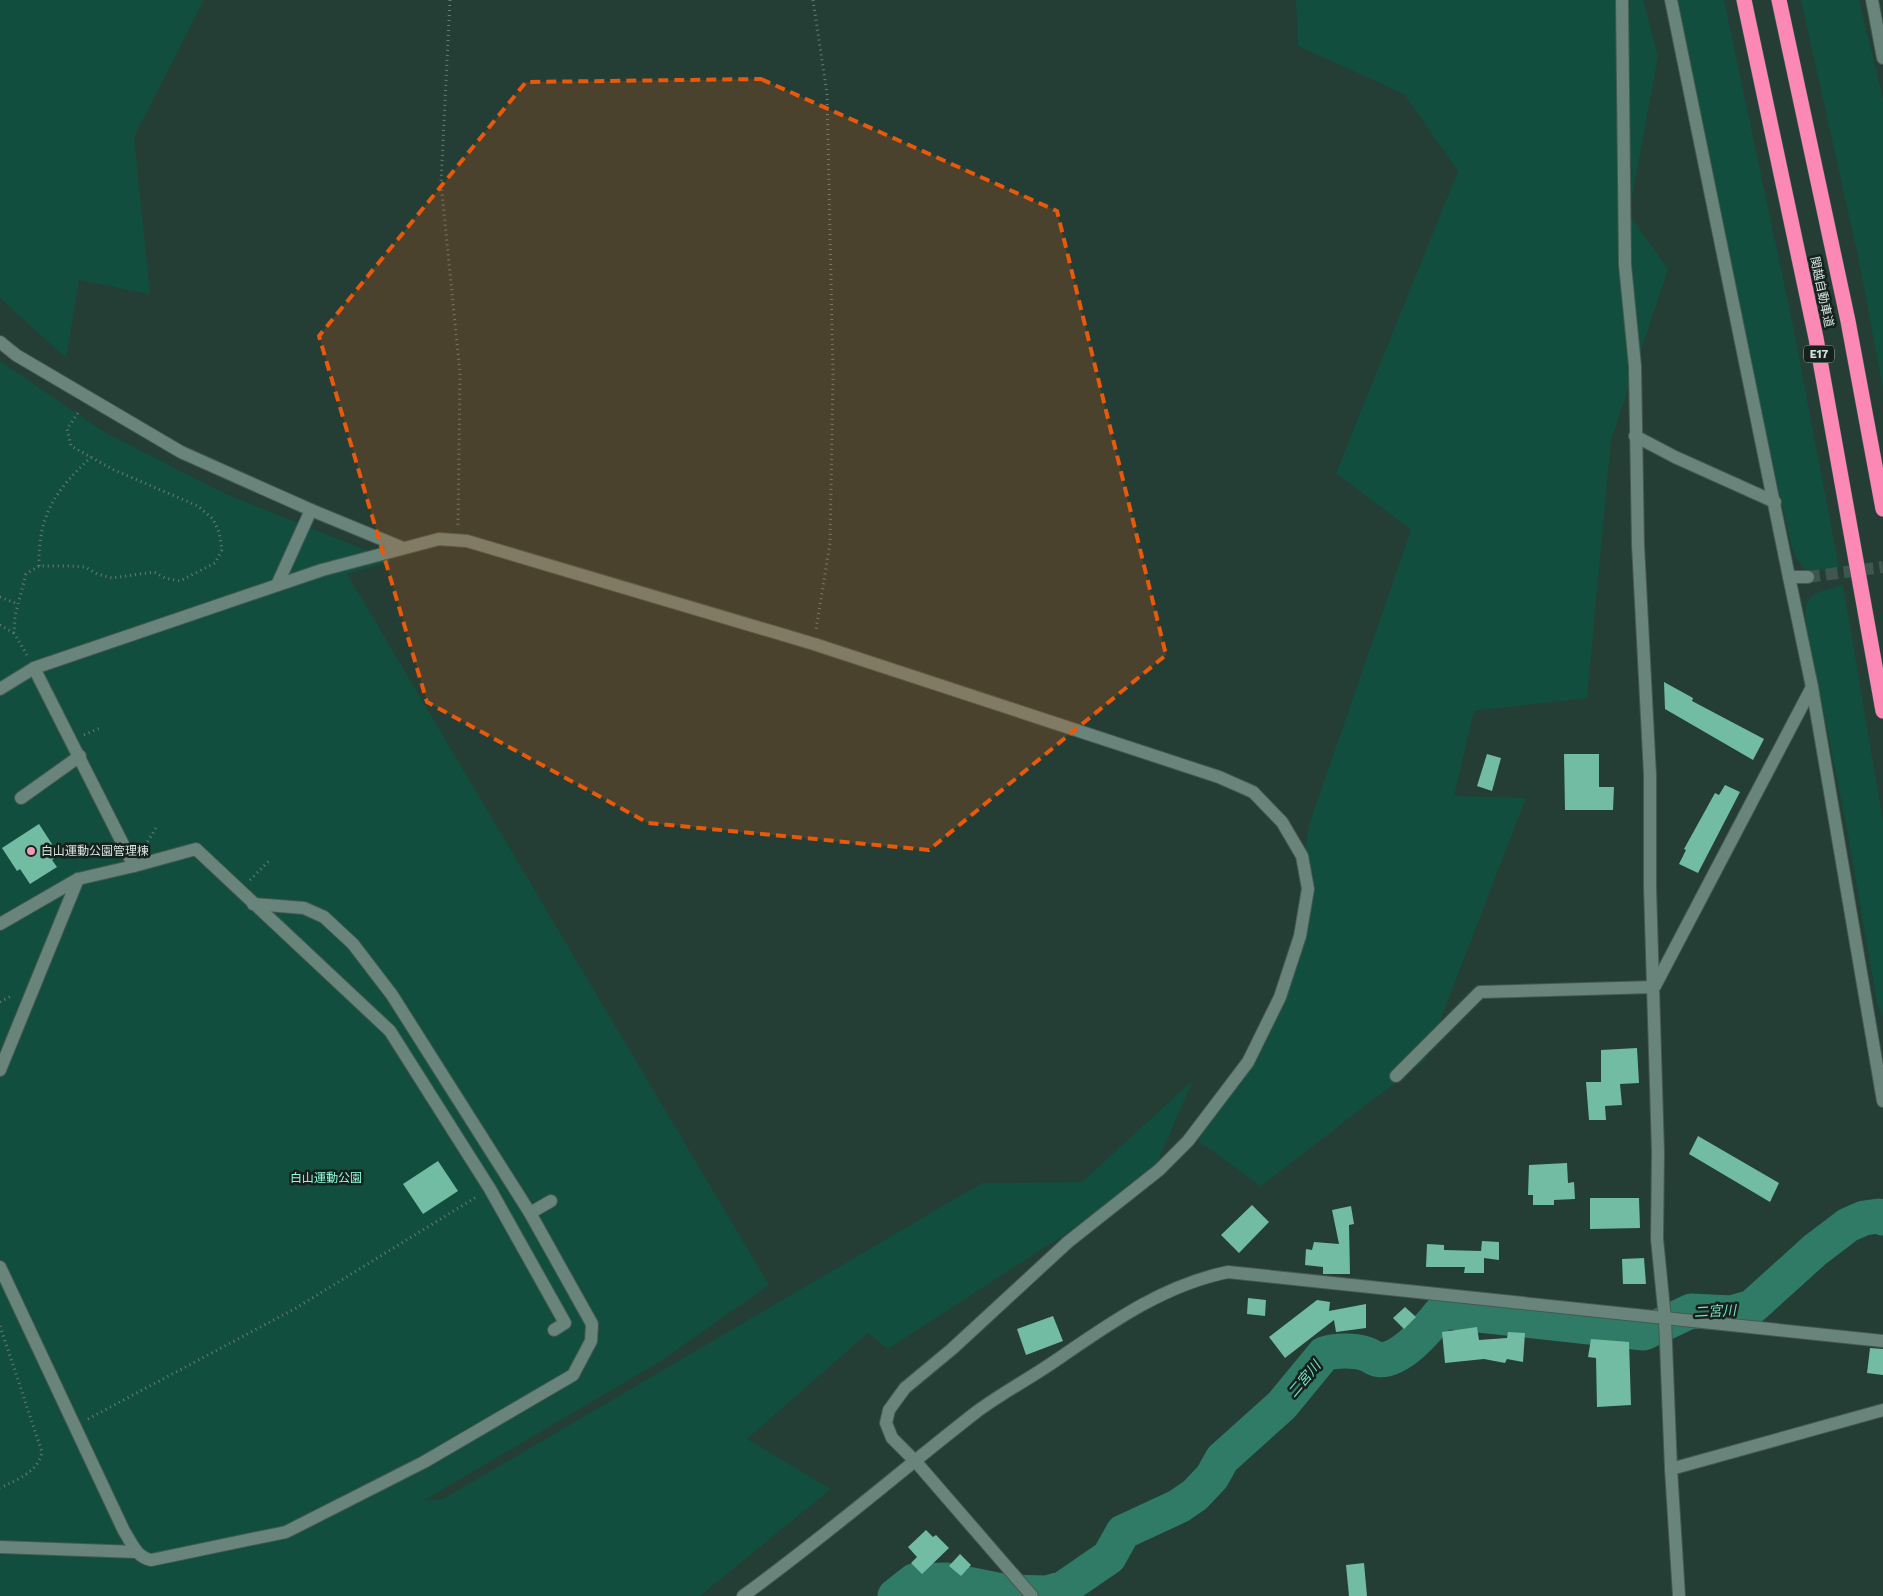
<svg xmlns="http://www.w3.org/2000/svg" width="1883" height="1596" viewBox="0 0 1883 1596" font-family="'Work Sans','Noto Sans JP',sans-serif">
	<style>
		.green { fill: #124e3e }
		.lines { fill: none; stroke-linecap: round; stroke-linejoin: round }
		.river { stroke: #307b66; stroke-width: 35 }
		.building { fill: #72bca4 }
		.minor-tunnel { stroke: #3f564e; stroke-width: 12; stroke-dasharray: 12 6; stroke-linecap: butt }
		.minor-casing { stroke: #445952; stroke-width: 14 }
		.highway-casing { stroke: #445952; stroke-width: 16 }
		.path { stroke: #677c75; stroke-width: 3; stroke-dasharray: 1 4; stroke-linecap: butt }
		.minor { stroke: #69847b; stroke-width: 12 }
		.highway { stroke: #fc88b5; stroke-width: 15 }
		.marked { fill: #e8590c; fill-opacity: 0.2; stroke: #e8590c; stroke-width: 4; stroke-dasharray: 10 6; stroke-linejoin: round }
		.poi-dot { fill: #ef9ab8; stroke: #16211d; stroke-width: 2 }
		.labels { text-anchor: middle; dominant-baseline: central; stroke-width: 5; stroke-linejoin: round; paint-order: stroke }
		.shield { fill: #16211d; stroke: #9caaa4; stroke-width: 1 }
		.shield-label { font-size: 11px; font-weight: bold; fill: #d5e4de }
		.street-label { font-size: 12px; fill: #d5e4de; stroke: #16211d }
		.poi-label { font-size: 12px; fill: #d5e4de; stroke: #16211d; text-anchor: start }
		.park-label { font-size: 12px; fill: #90fcda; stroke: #16211d }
		.water-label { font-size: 14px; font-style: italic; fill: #75e2c1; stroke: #16211d }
	</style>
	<rect width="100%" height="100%" fill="#243d35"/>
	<g class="green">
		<path d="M0,0H204L134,137L150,294L79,280L66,358L0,298Z"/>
		<path d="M1296,0H1643L1658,56L1629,214L1668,269L1611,440L1587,698L1474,711L1454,796L1526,798L1425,1060L1261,1186L1198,1141L1287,984L1309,825L1411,530L1336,473L1458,171L1404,94L1298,46Z"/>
		<path d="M1674,0H1724L1792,321L1839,567C1808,572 1803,577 1791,544L1734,292Z"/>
		<path d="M1801,0H1859L1883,99V389L1859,261Z"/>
		<path d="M0,361L104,432L226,494L393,561L347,574L769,1285L661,1361L423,1501L443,1499L982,1183L1082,1182L1193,1080L1150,1179L888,1349L868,1333L747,1439L831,1489L700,1596H0Z"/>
		<path d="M1843,585L1883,822V1017L1877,1003L1847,829L1805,619C1804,591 1820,592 1843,585Z"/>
	</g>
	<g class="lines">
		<path class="river" d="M895,1596L914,1581L947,1580L1007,1592L1047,1593L1064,1588L1109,1557L1123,1532L1179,1506L1195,1495L1212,1477L1222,1459L1282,1405L1324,1354C1335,1350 1355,1350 1366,1354C1370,1355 1373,1358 1376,1359C1399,1365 1430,1326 1442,1311L1644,1333L1691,1311L1731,1313L1752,1307L1815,1250L1848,1225L1864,1218L1879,1216L1883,1218"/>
	</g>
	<g class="building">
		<path d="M1664,682L1693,698L1692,701L1764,739L1753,760L1665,709Z"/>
		<path d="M1487,754L1501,758L1492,791L1477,786Z"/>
		<path d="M1564,754H1599V787H1614L1613,810H1565Z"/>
		<path d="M1725,785L1740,792L1698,873L1679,864L1686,850L1684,849L1715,793L1719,795Z"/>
		<path d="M39,824L59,855L52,860L57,867L30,884L20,869L17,871L2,848Z"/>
		<path d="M1637,1048L1639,1083L1620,1084L1622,1105L1605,1106L1606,1120H1589L1586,1082H1601V1050Z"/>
		<path d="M1698,1136L1779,1183L1770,1202L1689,1154Z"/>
		<path d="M438,1161L458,1191L423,1214L403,1184Z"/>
		<path d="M1567,1163L1568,1183L1574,1182L1575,1199L1554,1200V1205H1533V1195H1528L1529,1165Z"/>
		<path d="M1590,1198H1639L1640,1228L1590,1229Z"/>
		<path d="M1252,1205L1269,1222L1239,1253L1221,1235Z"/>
		<path d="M1351,1206L1354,1224L1349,1225L1350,1274H1323V1267L1305,1265L1306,1249L1312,1250L1314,1242L1339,1244L1332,1210Z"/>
		<path d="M1482,1241L1499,1242V1260L1484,1258V1273H1464L1465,1267H1426L1427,1244L1444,1245V1250L1481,1251Z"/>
		<path d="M1644,1258L1646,1284H1623L1622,1259Z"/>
		<path d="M1248,1298L1266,1300L1265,1316L1247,1314Z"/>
		<path d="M1317,1300L1330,1302L1329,1311L1366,1304V1328L1336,1332L1334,1320L1285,1358L1269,1337Z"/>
		<path d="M1405,1307L1416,1317L1404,1329L1393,1318Z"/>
		<path d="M1053,1316L1063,1341L1026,1355L1017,1329Z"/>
		<path d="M1477,1327L1479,1340L1507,1338L1508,1332L1525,1333L1523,1362L1507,1359L1505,1363L1484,1359L1445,1363L1442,1332Z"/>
		<path d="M1591,1339L1629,1342L1631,1405L1597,1407L1596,1358L1588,1357Z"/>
		<path d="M1870,1348L1883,1349V1375L1867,1373Z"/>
		<path d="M926,1530L933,1537L936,1535L949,1548L922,1574L911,1563L917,1557L908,1547Z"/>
		<path d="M960,1554L971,1565L961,1576L949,1566Z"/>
		<path d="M1364,1563L1367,1596H1349L1346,1565Z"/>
	</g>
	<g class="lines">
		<path class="minor-tunnel" d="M1808,577L1883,567"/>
		<g class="minor-casing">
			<g id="minor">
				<path d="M1622,0L1625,265L1635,366L1638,545L1650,775V887L1658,1152L1657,1239L1665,1319L1671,1469L1679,1596"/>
				<path d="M1671,0L1789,577H1808"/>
				<path d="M1872,0L1883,58"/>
				<path d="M0,342L16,355L181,452L311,510L403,548"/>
				<path d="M1635,436L1675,457L1775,502"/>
				<path d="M1789,577L1812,687L1883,1101"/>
				<path d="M277,585L311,510"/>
				<path d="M0,689L34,668"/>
				<path d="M21,798L80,756"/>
				<path d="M134,866L196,849L390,1031L490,1189L565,1323L554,1330"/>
				<path d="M0,924L78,879L134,866L34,668L322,570L439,539L467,541L814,644L1219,777L1253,792L1282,822L1302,856L1308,889L1300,936L1280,997L1248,1062L1188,1141L1159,1170L1068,1242L952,1349L905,1388L889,1410L886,1423L892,1438L916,1462L1032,1596"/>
				<path d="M1655,986L1812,687"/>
				<path d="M0,1070L78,879"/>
				<path d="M1396,1076L1480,992L1654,987"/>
				<path d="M530,1213L551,1201"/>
				<path d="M0,1267L124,1531C132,1543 136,1557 151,1560L286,1532L424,1462L573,1375L591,1341L592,1324L530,1213L392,995L353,944L324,917L304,908L253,904"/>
				<path d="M1671,1469L1883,1410"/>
				<path d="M0,1547L137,1552"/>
				<path d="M743,1596C823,1538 897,1474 975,1413C1000,1394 1029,1379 1055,1361C1109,1324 1163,1285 1228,1272L1883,1341"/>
			</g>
		</g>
		<g class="highway-casing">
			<g id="highway">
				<path d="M1744,0L1816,338L1883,711"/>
				<path d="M1779,0L1848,321L1883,509"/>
			</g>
		</g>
		<g class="path">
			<path d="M450,0L441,183L460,373L458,526"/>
			<path d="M813,0L827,94L833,374L830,543L816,630"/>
			<path d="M39,566C38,515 55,491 91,457"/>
			<path d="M0,597L18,604"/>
			<path d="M0,625L14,633"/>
			<path d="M27,655L14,633L15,616L26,574L39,566H68L85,567L97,574L112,578L154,572L165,578L180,581L215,563L222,550L219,532L213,519L198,506L114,470L71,446L67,429L80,410"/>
			<path d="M84,735L100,728"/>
			<path d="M145,846L157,826"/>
			<path d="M250,880L270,860"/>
			<path d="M0,1002L13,995"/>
			<path d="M0,1326L42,1452C37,1473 18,1479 0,1488"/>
			<path d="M88,1419L296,1308L478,1196"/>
		</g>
		<use href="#minor" class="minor"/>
		<use href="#highway" class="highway"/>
	</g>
	<path class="marked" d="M761,79L1057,211L1166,655L929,850L648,823L427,702L319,336L526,82Z"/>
	<circle class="poi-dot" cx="31" cy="851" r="5"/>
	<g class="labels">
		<rect class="shield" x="1804" y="345.5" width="30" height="17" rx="4"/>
		<g class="shield-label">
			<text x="1819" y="354">E17</text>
		</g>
		<g class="street-label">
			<text transform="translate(1822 292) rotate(78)">関越自動車道</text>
		</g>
		<g class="poi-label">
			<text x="41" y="851">白山運動公園管理棟</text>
		</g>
		<g class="park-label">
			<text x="326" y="1178">白山運動公園</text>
		</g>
		<g class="water-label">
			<text transform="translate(1715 1311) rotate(-3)">二宮川</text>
			<text transform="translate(1304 1379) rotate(-50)">二宮川</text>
		</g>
	</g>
</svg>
